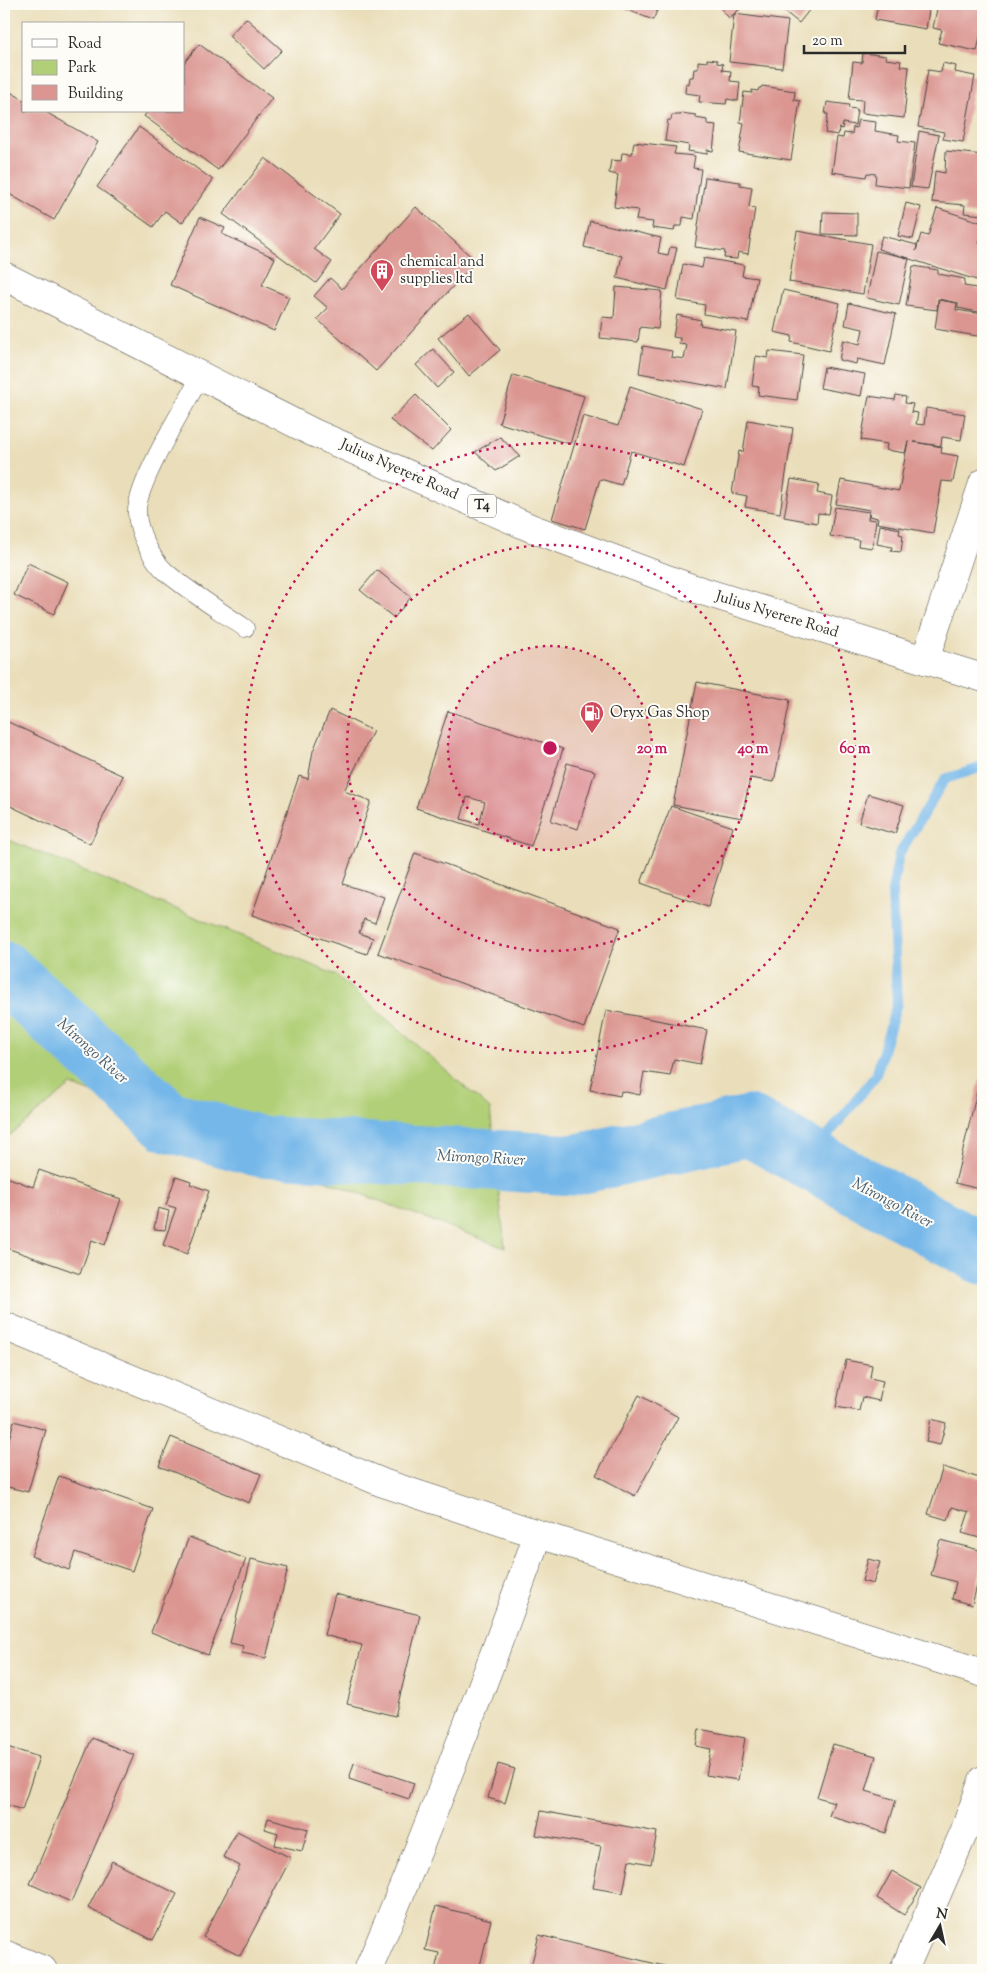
<svg xmlns="http://www.w3.org/2000/svg" width="987" height="1974" viewBox="0 0 987 1974" font-family="'Sorts Mill Goudy',serif">
	<style>
		.green { fill: #b0cf76; stroke: #6e7d50 }
		.lines { fill: none; stroke-linecap: round; stroke-linejoin: round }
		.stream { stroke: #74b7e9; stroke-width: 10 }
		.river { stroke: #74b7e9; stroke-width: 61 }
		.building { fill: #db9691; fill-rule: evenodd }
		.lane-casing { stroke: #484640; stroke-width: 19 }
		.street-casing { stroke: #484640; stroke-width: 29 }
		.highway-casing { stroke: #484640; stroke-width: 29 }
		.lane { stroke: #fff; stroke-width: 18 }
		.street { stroke: #fff; stroke-width: 28 }
		.highway { stroke: #fff; stroke-width: 28 }
		.ring { fill: none; stroke: #c2185b; stroke-width: 2.5; stroke-dasharray: 2.5 5 }
		.labels { text-anchor: middle; dominant-baseline: central; stroke-width: 4; stroke-linejoin: round; paint-order: stroke }
		.shield { fill: #fdfcf7; stroke: #6a6a68; stroke-width: 1 }
		.shield-label { font-size: 14px; font-weight: bold; fill: #2b2b2b }
		.poi-label { font-size: 15px; fill: #2b2b2b; stroke: #fdfcf7; text-anchor: start }
		.street-label { font-size: 15px; fill: #2b2b2b; stroke: #fdfcf7 }
		.water-label { font-size: 16px; font-style: italic; fill: #455c6e; stroke: #fdfcf7 }
		.centre { fill: #c2185b; stroke: #fdfcf7; stroke-width: 2.5 }
		.ring-label { font-size: 15px; text-anchor: middle; font-weight: bold; fill: #c2185b; stroke: #fdfcf7; stroke-width: 4; stroke-linejoin: round; paint-order: stroke }
	</style>
	<rect width="100%" height="100%" fill="#fdfcf7"/>
	<filter id="ink" filterUnits="userSpaceOnUse"><feTurbulence type="fractalNoise" baseFrequency=".02" numOctaves="2"/><feDisplacementMap in="SourceGraphic" scale="10" xChannelSelector="R" yChannelSelector="G"/><feConvolveMatrix kernelMatrix="1 2 1 2 8 2 1 2 1" color-interpolation-filters="sRGB"/></filter>
	<filter id="wash" filterUnits="userSpaceOnUse"><feTurbulence type="fractalNoise" baseFrequency=".0096" numOctaves="4" result="noise"/><feDisplacementMap in="SourceGraphic" scale="20" xChannelSelector="R" yChannelSelector="G"/><feGaussianBlur stdDeviation="1.12" result="paint"/><feColorMatrix in="noise" values="0 0 0 0 0 0 0 0 0 0 0 0 0 0 0 0 0 1.4 0 .05"/><feComposite in="paint" operator="in"/></filter>
	<g filter="url(#wash)">
		<rect width="100%" height="100%" fill="#eadeba"/>
		<path class="green" d="M4,838L336,975L490,1109L505,1248L71,1085L4,1140Z"/>
		<g class="lines">
			<path class="stream" d="M809,1159L876,1075L897,1003L892,892L899,854L945,779L983,767"/>
			<path class="river" d="M4,972L168,1121L258,1146L574,1165L749,1126L983,1254"/>
		</g>
		<g id="blocks">
			<g class="building">
				<path d="M613,4H660L653,20Z"/>
				<path d="M717,4H746L729,18Z"/>
				<path d="M775,4H814L799,23Z"/>
				<path d="M878,4H930L926,29L875,20Z"/>
				<path d="M938,4H983V23L977,51L938,43L942,30L933,28Z"/>
				<path d="M734,14L788,21L782,68L729,62Z"/>
				<path d="M246,18L282,50L264,69L229,36Z"/>
				<path d="M199,44L272,98L218,170L144,116L148,111H184V63Z"/>
				<path d="M863,53L886,56L885,59L901,61L900,66L909,67L904,118L862,113L863,100L849,99L853,62L862,63Z"/>
				<path d="M707,59L717,60V63L723,64L722,70L731,71L730,81L740,82L738,101L727,99L726,104L699,102L700,95L685,93L686,83L689,84L690,77H693L694,69H698V61L707,62Z"/>
				<path d="M943,63L956,66L955,72L975,76L963,142L943,139L944,132L918,127L928,70L941,72Z"/>
				<path d="M762,86L795,91L794,100L800,101L791,160L739,152L744,123L740,122L744,92L752,93V90L758,91L759,88H761Z"/>
				<path d="M4,88L24,100V111H44L98,142L54,220L4,191Z"/>
				<path d="M827,102L849,105L848,108L857,109L855,125L843,123L842,129L839,128L838,135L825,133L828,114H825Z"/>
				<path d="M681,113L696,115V118L707,120V124L716,125L713,151L707,150V154L688,151L689,145L665,141L668,120H671L672,115H681Z"/>
				<path d="M858,120L876,122L875,131L899,135L898,141L915,143L909,188L875,184L876,174L867,173L866,177L832,172L837,137L843,138L844,133L852,134L853,127L856,128Z"/>
				<path d="M139,127L213,180L182,223L165,211L153,227L97,187Z"/>
				<path d="M919,131L939,135L928,189L911,187Z"/>
				<path d="M634,142L676,147L674,154L695,156L693,168L701,169L694,219L683,217L682,226H675L674,231L652,228L653,222L636,220L638,210L614,207L618,175L609,173L611,160L621,161L622,153L632,154Z"/>
				<path d="M946,151L983,155V215L964,213L965,205L932,202L935,171L945,173Z"/>
				<path d="M265,158L340,214L314,249L332,262L316,283L223,214Z"/>
				<path d="M705,177L740,182V185L752,187L749,207L755,208L748,254L738,252L737,259L724,258L725,251L695,247Z"/>
				<path d="M906,203L921,207L913,239L898,236Z"/>
				<path d="M416,207L476,261L376,371L317,319L328,308L314,296L330,278L342,289Z"/>
				<path d="M937,208L983,223V230L979,243L983,245V282L878,249L882,236L917,245L916,251L921,234L928,236Z"/>
				<path d="M823,212L857,213V235L822,234Z"/>
				<path d="M200,217L225,228L222,234L275,258L262,285L289,297L274,331L170,285Z"/>
				<path d="M590,221L661,238L658,253L668,255L670,247L677,248L667,290L617,278L622,256L584,247Z"/>
				<path d="M797,231L871,244L863,294L789,282Z"/>
				<path d="M876,251L909,258L899,305L867,298Z"/>
				<path d="M704,258L744,265L742,276L757,278L748,322L704,314L705,305L677,300L683,264L702,268Z"/>
				<path d="M913,266L938,270V274L965,279L964,286L983,289V313L958,308V303L938,299L937,310L906,306Z"/>
				<path d="M616,287L662,291L658,329L640,327L638,342L600,338L602,317L614,318Z"/>
				<path d="M783,290L840,303L829,351L791,342L792,336L774,332Z"/>
				<path d="M939,300L957,303L956,310L983,314V337L935,329Z"/>
				<path d="M849,303L896,314L885,365L857,359L856,364L839,360L843,340L860,344L863,329L845,325Z"/>
				<path d="M469,313L500,350L469,376L438,338Z"/>
				<path d="M677,315L701,320L700,325L736,331L727,389L639,373L643,346L672,351L671,357L684,359L687,345L679,344L680,338L673,337Z"/>
				<path d="M433,349L454,372L437,388L416,365Z"/>
				<path d="M769,351L803,355L797,400L758,395L759,387L752,386L756,356L768,358Z"/>
				<path d="M824,367L865,374L861,396L820,388Z"/>
				<path d="M513,375L584,396L570,444L499,423Z"/>
				<path d="M630,386L702,409L684,467L631,451L621,485L600,479L585,529L552,519L583,416L618,426Z"/>
				<path d="M416,395L451,430L432,451L390,420Z"/>
				<path d="M896,395L906,397L905,403L913,404L911,412L918,413L916,424L924,425L926,408L965,414L961,440L942,437L941,446L914,442L942,447L941,453L958,456L953,482L942,481L933,533L877,523L878,518L869,516L870,510L836,504L841,480L899,491L908,441L905,453L886,450L887,444L861,440L869,396L895,400Z"/>
				<path d="M748,420L793,428L780,513L745,507L747,496L732,493L739,451L743,452Z"/>
				<path d="M500,437L520,456L496,471L475,452Z"/>
				<path d="M791,479L819,484L817,493L832,496L829,514L818,513L817,523L784,517Z"/>
				<path d="M835,507L869,512L868,519L876,520L872,548L858,546L859,540L830,536Z"/>
				<path d="M880,525L900,529L899,534L903,535L901,552L891,551L892,547L877,544Z"/>
				<path d="M28,563L68,582L54,614L14,595Z"/>
				<path d="M377,570L411,597L394,618L360,590Z"/>
				<path d="M697,682L790,700L774,782L750,778L742,818L673,805Z"/>
				<path d="M330,710L373,731L344,791L371,801L343,884L384,897L375,923L364,919L359,933L373,938L367,954L252,915L299,776L308,779L313,751Z"/>
				<path d="M448,711L563,749L531,846L416,808ZM467,797L485,802L479,824L461,819Z"/>
				<path d="M4,720L123,776L90,844L4,803Z"/>
				<path d="M567,763L595,771L578,829L551,821Z"/>
				<path d="M868,794L904,805L895,834L859,823Z"/>
				<path d="M671,806L733,827L708,907L641,883Z"/>
				<path d="M415,853L620,928L584,1028L378,953Z"/>
				<path d="M606,1010L707,1030L700,1064L674,1059L670,1076L644,1072L640,1095L621,1091L620,1096L590,1090Z"/>
				<path d="M983,1067V1190L955,1183Z"/>
				<path d="M39,1170L121,1199L105,1245L92,1240L80,1274L4,1247V1176L33,1187Z"/>
				<path d="M176,1176L191,1181L190,1184L209,1191L187,1254L163,1245L176,1208L166,1205Z"/>
				<path d="M158,1208L169,1211L165,1230L154,1229Z"/>
				<path d="M846,1360L872,1365L870,1378L883,1381L879,1401L862,1397L859,1411L836,1407Z"/>
				<path d="M639,1395L678,1417L635,1496L596,1475Z"/>
				<path d="M931,1419L946,1423L940,1445L926,1442Z"/>
				<path d="M14,1421L46,1430L28,1492L4,1486V1457Z"/>
				<path d="M171,1437L261,1474L249,1503L159,1466Z"/>
				<path d="M943,1467L983,1479V1539L962,1533L969,1512L952,1507L948,1520L928,1514Z"/>
				<path d="M59,1476L153,1509L132,1571L75,1552L69,1570L31,1556Z"/>
				<path d="M189,1537L246,1559L208,1655L151,1632Z"/>
				<path d="M940,1540L983,1551V1562L972,1605L952,1599L956,1582L931,1575Z"/>
				<path d="M251,1559L288,1568L266,1658L242,1653L243,1646L230,1643Z"/>
				<path d="M868,1559L880,1562L873,1584L862,1581Z"/>
				<path d="M335,1594L420,1615L395,1716L347,1704L362,1645L324,1635Z"/>
				<path d="M699,1729L745,1738L738,1780L706,1775L711,1749L696,1746Z"/>
				<path d="M92,1738L134,1755L71,1902L30,1884Z"/>
				<path d="M833,1744L876,1756L866,1791L896,1800L886,1833L829,1816L834,1802L817,1797Z"/>
				<path d="M4,1746L39,1757L22,1810L4,1804Z"/>
				<path d="M354,1763L414,1783L409,1799L349,1779Z"/>
				<path d="M498,1764L515,1769L505,1803L488,1798Z"/>
				<path d="M541,1811L657,1832L651,1864L629,1860L623,1893L593,1888L601,1846L536,1835Z"/>
				<path d="M268,1818L308,1829L302,1851L275,1845L278,1833L265,1829Z"/>
				<path d="M237,1831L291,1858L240,1956L203,1937L240,1866L223,1857Z"/>
				<path d="M112,1861L177,1894L153,1940L88,1908Z"/>
				<path d="M892,1871L921,1888L904,1915L877,1898Z"/>
				<path d="M436,1906L491,1920L479,1970H435L439,1953L425,1950Z"/>
				<path d="M539,1935L672,1968L671,1970H530Z"/>
			</g>
		</g>
	</g>
	<g filter="url(#ink)">
		<use href="#blocks" fill-opacity="0" stroke="#484640" stroke-width="1"/>
		<g class="lines">
			<g class="lane-casing">
				<path id="lane" d="M201,376C186,403 135,486 137,513C138,533 152,560 167,573C191,593 219,610 245,628"/>
			</g>
			<g class="street-casing">
				<g id="street">
					<path d="M925,660L983,483"/>
					<path d="M4,1326L383,1483L538,1534L983,1673"/>
					<path d="M4,1954L43,1970"/>
					<path d="M368,1970C430,1827 485,1681 538,1534"/>
					<path d="M904,1970L964,1832L983,1780"/>
				</g>
			</g>
			<g class="highway-casing">
				<path id="highway" d="M4,276L312,432L531,528L689,587L983,678"/>
			</g>
			<use href="#lane" class="lane"/>
			<use href="#street" class="street"/>
			<use href="#highway" class="highway"/>
		</g>
	</g>
	<circle cx="550" cy="748" r="102" fill="#c2185b" fill-opacity=".12"/>
	<g class="ring">
		<circle cx="550" cy="748" r="102"/>
		<circle cx="550" cy="748" r="203"/>
		<circle cx="550" cy="748" r="305"/>
	</g>
	<defs>
		<g id="building-pin" transform="scale(1.25)"><path d="M0 17L-7.5 6A9.5 9.5 0 1 1 7.5 6Z" fill="#d1495b" stroke="#fdfcf7"/><path d="M-4-6H4V6H1V3H-1V6H-4ZM-2.5-4.3h1.7v1.8h-1.7ZM.8-4.3h1.7v1.8H.8ZM-2.5-1h1.7V.8h-1.7ZM.8-1h1.7V.8H.8Z" fill="#fff"/></g>
		<g id="fuel-pin" transform="scale(1.25)"><path d="M0 17L-7.5 6A9.5 9.5 0 1 1 7.5 6Z" fill="#d1495b" stroke="#fdfcf7"/><path d="M-5.5-6h7V0h2V4h1.3V-2.5L3-4.5l.8-.8L6-3V5H2.5V1h-1V6h-7ZM-4.2-4.7v3.2H.2V-4.7Z" fill="#fff"/></g>
	</defs>
	<g fill-rule="evenodd">
		<use href="#building-pin" x="382" y="271"/>
		<use href="#fuel-pin" x="592" y="713"/>
	</g>
	<g class="labels">
		<rect class="shield" x="468" y="494.5" width="28" height="23" rx="4"/>
		<g class="shield-label">
			<text x="482" y="506">T4</text>
		</g>
		<g class="poi-label">
			<text x="400" y="262">chemical and<tspan x="400" dy="17">supplies ltd</tspan></text>
			<text x="610" y="713">Oryx Gas Shop</text>
		</g>
		<g class="street-label">
			<text transform="translate(399 470) rotate(24)">Julius Nyerere Road</text>
			<text transform="translate(777 615) rotate(17)">Julius Nyerere Road</text>
		</g>
		<g class="water-label">
			<text transform="translate(92 1052) rotate(42)">Mirongo River</text>
			<text transform="translate(481 1159) rotate(3)">Mirongo River</text>
			<text transform="translate(892 1204) rotate(28)">Mirongo River</text>
		</g>
	</g>
	<circle cx="550" cy="748" r="8" class="centre"/>
	<g class="ring-label">
		<text x="652" y="753">20 m</text>
		<text x="753" y="753">40 m</text>
		<text x="855" y="753">60 m</text>
	</g>
	<rect width="987" height="1974" fill="none" stroke="#fdfcf7" stroke-width="20"/>
	<rect x="22" y="22" width="162" height="90" fill="#fdfcf7" stroke="#a9a8a5"/>
	<rect x="32" y="39" width="25" height="8" fill="#ffffff" stroke="#a9a8a5"/>
	<text x="68" y="48" font-size="15" fill="#2b2b2b">Road</text>
	<rect x="32" y="60" width="25" height="15" fill="#b0cf76" stroke="#a9a8a5"/>
	<text x="68" y="72" font-size="15" fill="#2b2b2b">Park</text>
	<rect x="32" y="85" width="25" height="15" fill="#db9691" stroke="#a9a8a5"/>
	<text x="68" y="98" font-size="15" fill="#2b2b2b">Building</text>
	<g transform="translate(940 1926) rotate(9)" stroke="#fdfcf7" stroke-width="4" paint-order="stroke">
	<path d="M0-4L9 19L0 12L-9 19Z" fill="#2b2b2b"/>
	<text y="-8" font-size="14" font-weight="bold" text-anchor="middle" fill="#2b2b2b">N</text>
	</g>
	<path d="M804 45v8h101v-8" fill="none" stroke="#2b2b2b" stroke-width="2.5"/>
	<text x="812" y="45" font-size="15" fill="#2b2b2b" stroke="#fdfcf7" stroke-width="4" paint-order="stroke">20 m</text>
</svg>
